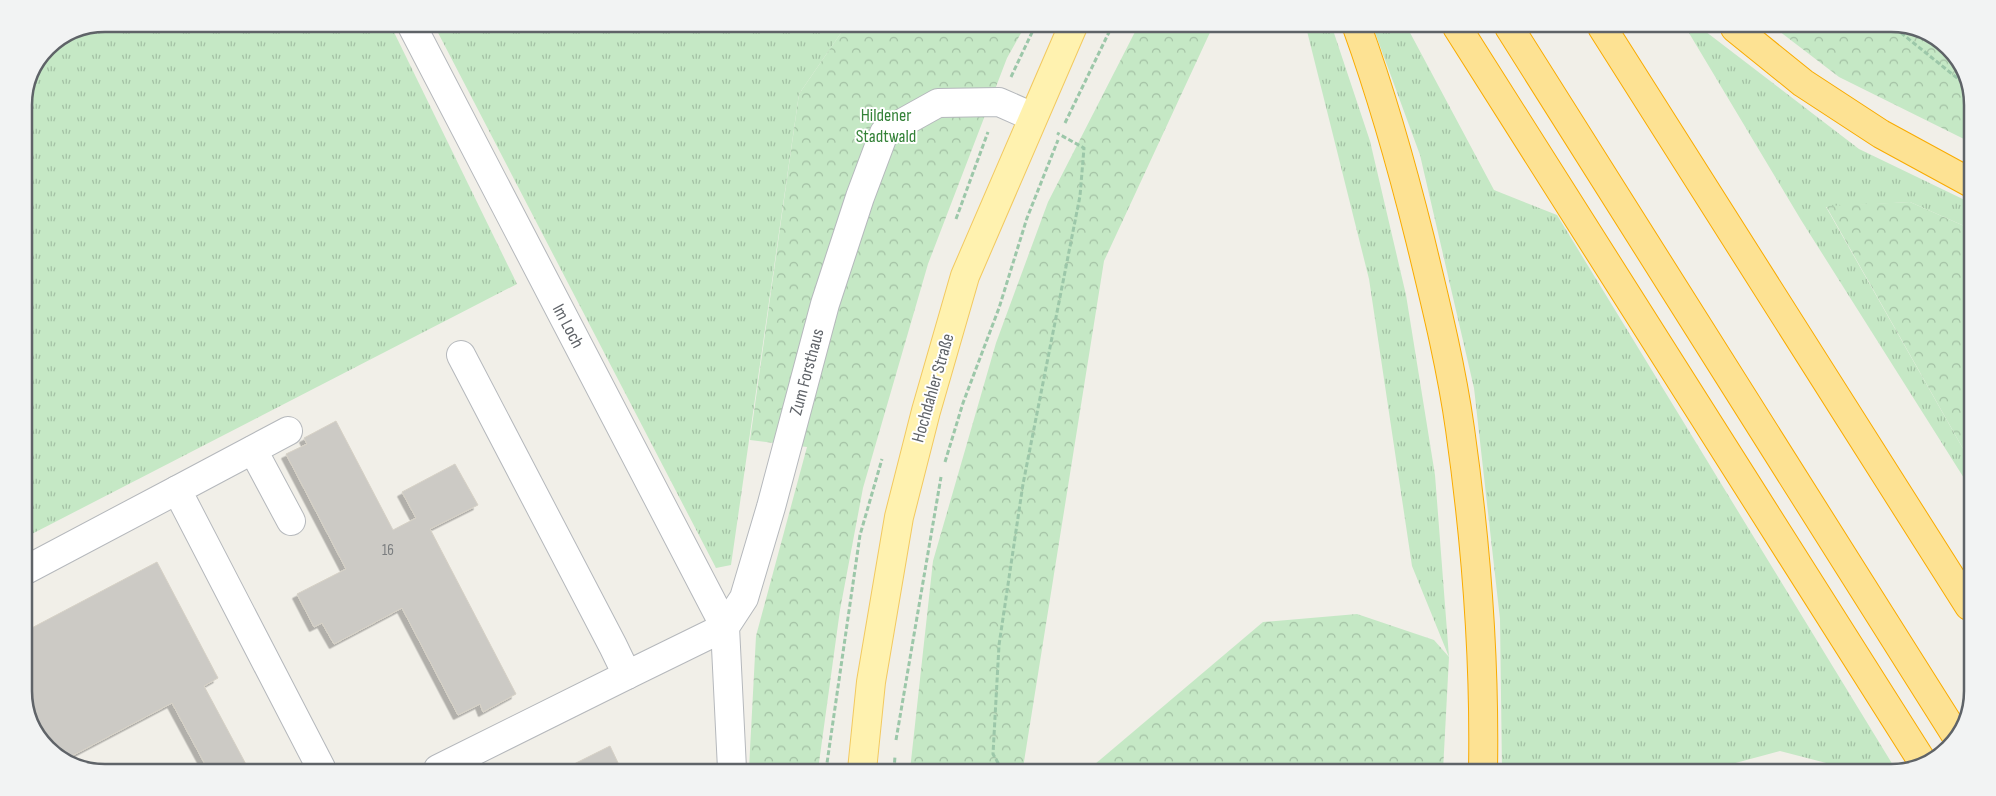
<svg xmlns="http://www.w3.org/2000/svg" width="1996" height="796" viewBox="0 0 1996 796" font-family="'Sofia Sans Condensed',sans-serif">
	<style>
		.grass { fill: url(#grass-tufts) }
		.forest { fill: url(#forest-crowns) }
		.building { fill: #cccac5; stroke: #d6d1c6; filter: url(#shadow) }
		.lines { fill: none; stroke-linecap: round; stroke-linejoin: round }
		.minor-casing { stroke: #b5b8bc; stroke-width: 30 }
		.major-casing { stroke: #f2c960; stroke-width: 30 }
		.highway-casing { stroke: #f9ab00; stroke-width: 30 }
		.path { stroke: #9cc7a9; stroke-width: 3; stroke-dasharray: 5 2.5; stroke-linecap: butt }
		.minor { stroke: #fff; stroke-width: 28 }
		.major { stroke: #fff2af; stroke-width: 28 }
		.highway { stroke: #fde293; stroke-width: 28 }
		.labels { text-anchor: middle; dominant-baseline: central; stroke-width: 4; stroke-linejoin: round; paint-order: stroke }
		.number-label { font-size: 15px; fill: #7a7d7f }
		.park-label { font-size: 18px; fill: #348238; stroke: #fff }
		.street-label { font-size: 18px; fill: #5f6368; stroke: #fff }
		.rim { fill: none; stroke: #5f6368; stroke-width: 2.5 }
	</style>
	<defs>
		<pattern id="grass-tufts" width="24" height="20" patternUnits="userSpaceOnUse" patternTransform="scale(1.25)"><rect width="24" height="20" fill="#c5e8c5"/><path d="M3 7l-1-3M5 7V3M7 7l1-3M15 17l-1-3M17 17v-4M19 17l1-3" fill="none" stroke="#a3c0a4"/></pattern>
		<pattern id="forest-crowns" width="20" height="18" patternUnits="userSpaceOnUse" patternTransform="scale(1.25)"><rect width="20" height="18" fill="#c5e8c5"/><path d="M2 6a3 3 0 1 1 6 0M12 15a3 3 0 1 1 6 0" fill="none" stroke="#a3c0a4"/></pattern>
		<filter id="shadow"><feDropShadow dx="-4.5" dy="4.5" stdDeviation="0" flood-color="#0004"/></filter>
	</defs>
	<rect width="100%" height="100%" fill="#f1efe8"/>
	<g class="grass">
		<path d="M106,24H390L517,284L24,538V101L48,48Z"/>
		<path d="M434,25L849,26L843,30L799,94L731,565L716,568Z"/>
		<path d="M1306,27H1332L1370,141L1406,295L1435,475L1449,657L1412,566L1369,279Z"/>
		<path d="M1373,27H1407L1494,190L1557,215L1896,770L1891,772H1861L1780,751L1702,772L1502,771L1500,619L1474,388L1420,155Z"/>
		<path d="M1686,28H1701L1859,149L1971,203V229L1910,202L1826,207L1970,461L1969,486L1801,220Z"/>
	</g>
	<g class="forest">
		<path d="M849,26H1025L1007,58L928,264L863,488L840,610L818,770L749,769L756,636L807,447L750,440L799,94L843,30Z"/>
		<path d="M1138,26H1213L1104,261L1023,768L1032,770H910L933,561L996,343L1048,202Z"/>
		<path d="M1775,28H1917L1955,56L1972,100V143L1839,77Z"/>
		<path d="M1910,202L1971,229L1970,461L1826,206Z"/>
		<path d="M1357,614L1434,640L1449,657L1443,771L1088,770L1263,622Z"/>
	</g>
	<g class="building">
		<path d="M336,421L393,530L416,518L402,492L455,464L478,505L430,529L516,694L483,712L480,704L458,715L402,608L334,644L322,623L314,627L297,594L346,569L286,454L307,444L304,438Z"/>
		<path d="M157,562L218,678L204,686L248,768H207L172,703L66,759L40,740L24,696V632Z"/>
		<path d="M610,746L621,769H564Z"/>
	</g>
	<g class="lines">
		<g class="minor-casing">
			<g id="minor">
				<path d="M411,24L725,627"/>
				<path d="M461,355L613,646L627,675L725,627"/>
				<path d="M288,431L177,490L321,768"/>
				<path d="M253,450L291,521"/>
				<path d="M24,571L177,490"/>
				<path d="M438,769L627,675"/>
				<path d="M732,769L725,627L744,598L771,507L825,304L860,197L884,133L938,103L999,102L1033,117"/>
			</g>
		</g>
		<g class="major-casing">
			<path id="major" d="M862,770L871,682L899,517L926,411L965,276L1073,26"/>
		</g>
		<g class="highway-casing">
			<g id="highway">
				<path d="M1357,27C1382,96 1402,167 1420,239C1435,301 1451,365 1460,429C1476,542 1485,657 1483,771"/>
				<path d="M1457,27L1922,761"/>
				<path d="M1509,27L1955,734"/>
				<path d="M1602,27L1969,606"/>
				<path d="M1735,28L1803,83L1881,134L1971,183"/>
			</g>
		</g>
		<g class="path">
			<path d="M1895,28L1967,86"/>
			<path d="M1011,77L1035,26"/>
			<path d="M1065,123L1112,26"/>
			<path d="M956,219L988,132"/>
			<path d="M945,462L963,403L999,308L1027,218L1058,140"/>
			<path d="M896,740L941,477"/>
			<path d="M826,770L860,535L882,459"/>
			<path d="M894,770L895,756"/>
			<path d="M1002,770L993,754L999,645L1023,484L1080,196L1084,148L1057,133"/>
		</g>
		<use href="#minor" class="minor"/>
		<use href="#major" class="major"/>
		<use href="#highway" class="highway"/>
	</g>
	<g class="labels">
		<g class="number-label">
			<text x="388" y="550">16</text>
		</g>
		<g class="park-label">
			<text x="886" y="115">Hildener<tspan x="886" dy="21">Stadtwald</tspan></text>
		</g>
		<g class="street-label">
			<text transform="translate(568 326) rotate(62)">Im Loch</text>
			<text transform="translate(807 372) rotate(-75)">Zum Forsthaus</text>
			<text transform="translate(933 388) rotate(-74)">Hochdahler Straße</text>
		</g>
	</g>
	<path d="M0 0H1996V796H0ZM105 32H1891A73 73 0 0 1 1964 105V691A73 73 0 0 1 1891 764H105A73 73 0 0 1 32 691V105A73 73 0 0 1 105 32Z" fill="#f2f3f3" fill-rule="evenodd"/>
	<path class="rim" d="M105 32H1891A73 73 0 0 1 1964 105V691A73 73 0 0 1 1891 764H105A73 73 0 0 1 32 691V105A73 73 0 0 1 105 32Z"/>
</svg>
